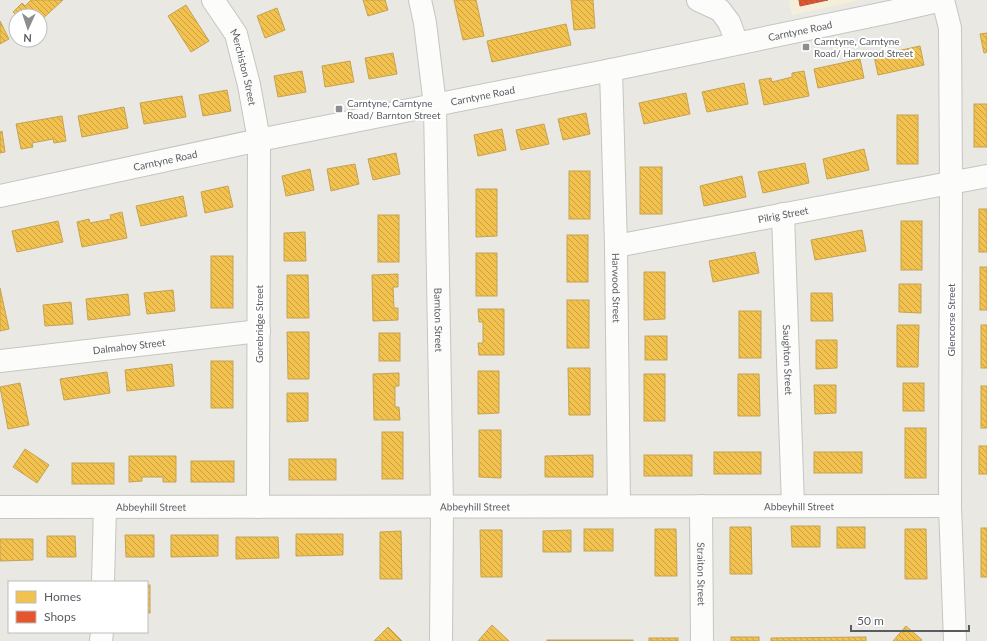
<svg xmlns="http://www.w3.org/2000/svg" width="987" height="641" viewBox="0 0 987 641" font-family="Lato,sans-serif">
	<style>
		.commercial { fill: #f5efd9 }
		.homes { fill: url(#homes-back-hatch); stroke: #c4a354 }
		.shops { fill: url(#shops-back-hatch); stroke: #ba583d }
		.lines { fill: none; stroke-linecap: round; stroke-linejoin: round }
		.minor-casing { stroke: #c5c5c3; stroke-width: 24 }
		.minor { stroke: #fcfcfb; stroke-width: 22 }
		.poi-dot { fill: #8b8d8e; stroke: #fff; stroke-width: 1.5 }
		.labels { text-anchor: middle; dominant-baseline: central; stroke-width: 4; stroke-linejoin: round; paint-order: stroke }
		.street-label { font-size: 10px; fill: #585c61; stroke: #fff }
		.poi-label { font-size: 10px; fill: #585c61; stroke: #fff; text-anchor: start }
	</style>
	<defs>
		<pattern id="homes-back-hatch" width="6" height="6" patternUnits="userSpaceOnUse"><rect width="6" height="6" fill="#f2c14e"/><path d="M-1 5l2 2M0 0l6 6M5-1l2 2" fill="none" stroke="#c7a044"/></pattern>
		<pattern id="shops-back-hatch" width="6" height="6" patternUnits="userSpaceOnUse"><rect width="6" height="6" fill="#e4572e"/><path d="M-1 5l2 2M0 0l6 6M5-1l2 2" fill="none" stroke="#bc4b2b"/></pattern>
	</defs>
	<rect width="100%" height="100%" fill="#e9e8e2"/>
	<path class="commercial" d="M789,0H860L792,15Z"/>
	<g class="homes">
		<path d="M31,0H63L40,21V16H17L13,12L22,3L25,6Z"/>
		<path d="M363,0H385L388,10L368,16Z"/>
		<path d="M454,0H476L484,36L463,40Z"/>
		<path d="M571,0H593L595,28L574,30Z"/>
		<path d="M186,5L209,41L191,52L168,16Z"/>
		<path d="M277,8L285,30L265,38L257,16Z"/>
		<path d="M0,21L9,39L0,44Z"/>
		<path d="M566,24L571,45L492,62L487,41Z"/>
		<path d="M987,33V52L984,53L980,34Z"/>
		<path d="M920,46L924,65L878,75L874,56Z"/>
		<path d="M393,53L397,74L369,79L365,58Z"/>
		<path d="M860,59L864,78L818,88L814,69Z"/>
		<path d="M350,61L354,82L325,87L322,66Z"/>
		<path d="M302,71L306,92L278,97L274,76Z"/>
		<path d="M804,71L809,96L764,105L759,80L771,78L772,82L792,77V73Z"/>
		<path d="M744,83L748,104L707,112L702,92Z"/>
		<path d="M227,90L231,111L203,116L199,95Z"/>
		<path d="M686,93L690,114L644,124L639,103Z"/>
		<path d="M182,96L186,117L144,124L140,103Z"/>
		<rect x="974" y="104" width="13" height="43"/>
		<path d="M124,107L128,128L82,137L78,116Z"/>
		<path d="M586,113L590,134L563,140L558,119Z"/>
		<rect x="897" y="115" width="21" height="49"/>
		<path d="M62,116L66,141L54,143L53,139L32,143L33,147L21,149L16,124Z"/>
		<path d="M544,124L549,144L521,150L516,130Z"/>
		<path d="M502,129L506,150L478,156L474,135Z"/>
		<path d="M2,131L5,152L0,153V132Z"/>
		<path d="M864,149L869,170L827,179L823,159Z"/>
		<path d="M396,153L400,174L373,180L368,159Z"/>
		<path d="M805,163L809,183L763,193L758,172Z"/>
		<path d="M355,164L359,184L331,191L327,169Z"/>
		<rect x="640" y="167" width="22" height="47"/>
		<path d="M310,169L314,190L286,196L282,176Z"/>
		<rect x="569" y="171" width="21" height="48"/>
		<path d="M742,176L746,197L704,206L700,186Z"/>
		<path d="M228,186L233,207L205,213L201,192Z"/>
		<path d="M476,189H497V236L476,237Z"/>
		<path d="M183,196L187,216L141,226L136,206Z"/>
		<rect x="979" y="209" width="8" height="43"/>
		<path d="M122,212L127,238L82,247L77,222L89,219L90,223L111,219L110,215Z"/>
		<rect x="378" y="215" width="21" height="47"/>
		<path d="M58,221L63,242L17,252L12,231Z"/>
		<rect x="901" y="221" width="21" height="49"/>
		<path d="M862,230L866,251L815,260L811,240Z"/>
		<path d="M305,232L306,261H284V233Z"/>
		<rect x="567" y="235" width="21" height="47"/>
		<path d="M755,252L759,273L713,282L709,261Z"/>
		<rect x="476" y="253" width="21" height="43"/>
		<rect x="211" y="256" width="22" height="52"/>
		<rect x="980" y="267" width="7" height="43"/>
		<path d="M644,272H665V319L644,320Z"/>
		<path d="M398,274V287H393L394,308H398V320L373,321L372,275Z"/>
		<path d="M287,275H308L309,318H287Z"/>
		<path d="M899,284H921V313L899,312Z"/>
		<path d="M0,288L9,329L0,331Z"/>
		<path d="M173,290L175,311L147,314L144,293Z"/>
		<path d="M811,293H832L833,321H811Z"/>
		<path d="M128,294L130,315L88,320L86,299Z"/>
		<rect x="567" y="300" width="22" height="48"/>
		<path d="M71,302L73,324L45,326L43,305Z"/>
		<path d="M478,309H504V355H479L478,343H483V322H479Z"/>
		<rect x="739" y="311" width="22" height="47"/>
		<path d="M897,325H919L918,367H897Z"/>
		<rect x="981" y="325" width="6" height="43"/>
		<path d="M287,332H309V379H288Z"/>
		<rect x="379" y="333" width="21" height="28"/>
		<rect x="645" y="336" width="22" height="24"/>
		<path d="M816,340H837V368L816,369Z"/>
		<rect x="211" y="361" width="22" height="47"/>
		<path d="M172,364L174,386L127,391L125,370Z"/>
		<path d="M568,368H590V415H569Z"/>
		<path d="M478,371H499V413L478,414Z"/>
		<path d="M107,372L110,393L64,400L60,379Z"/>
		<path d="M399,373V386H395V407H399L400,420H374L373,374Z"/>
		<rect x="644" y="374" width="21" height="47"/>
		<path d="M738,374H759L760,416H738Z"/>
		<path d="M20,383L29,425L8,429L0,387Z"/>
		<rect x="903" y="383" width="21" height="28"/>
		<path d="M814,385H836V413L815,414Z"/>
		<rect x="981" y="386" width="6" height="42"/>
		<path d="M287,393H308V421L287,422Z"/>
		<rect x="905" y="428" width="21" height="50"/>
		<path d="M479,430H501V478L479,477Z"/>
		<rect x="382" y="432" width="21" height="47"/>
		<rect x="979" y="446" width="8" height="28"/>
		<path d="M25,449L49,465L37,483L13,467Z"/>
		<rect x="714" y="452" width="47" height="22"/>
		<rect x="814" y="452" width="48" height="21"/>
		<path d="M593,455V477H545V456Z"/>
		<rect x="644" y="455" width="48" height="21"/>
		<path d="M129,456H176V482H163V477H142V481L129,482Z"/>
		<rect x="289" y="459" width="47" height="21"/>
		<rect x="191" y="461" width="43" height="21"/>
		<rect x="72" y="463" width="42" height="21"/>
		<path d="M791,526H820V547H792Z"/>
		<path d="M730,527H751L752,574H730Z"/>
		<rect x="837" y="527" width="28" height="21"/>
		<rect x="981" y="528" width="6" height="49"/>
		<rect x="584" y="529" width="29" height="22"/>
		<path d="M655,529H676L677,576H655Z"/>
		<path d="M905,529H926L927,579H905Z"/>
		<path d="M480,530H502V577H481Z"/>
		<path d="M571,530V552H543V531Z"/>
		<path d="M401,531L402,579H380V532Z"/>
		<path d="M296,534H343V555L296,556Z"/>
		<path d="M125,535H154V557H126Z"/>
		<path d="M171,535H218V556L171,557Z"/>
		<path d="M47,536H75L76,557H47Z"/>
		<path d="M236,537H278L279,558L236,559Z"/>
		<path d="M0,539H33V560L0,561Z"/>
		<rect x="147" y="585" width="3" height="28"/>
		<path d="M492,625L509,641H478Z"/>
		<path d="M906,626L922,640L921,641H893Z"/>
		<path d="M388,627L402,641H374Z"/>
		<rect x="731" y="637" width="28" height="4"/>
		<path d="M866,637V641H771V638Z"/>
		<rect x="649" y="638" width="29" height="3"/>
		<rect x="547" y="640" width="86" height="1"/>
	</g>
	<path class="shops" d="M799,0H828L800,6Z"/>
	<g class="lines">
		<g class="minor-casing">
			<g id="minor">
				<path id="s1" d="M213,0L236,34L249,85L259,140L258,507"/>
				<path id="s2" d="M420,0L425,23L435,105L442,507L441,641"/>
				<path d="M698,0L720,10L729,22L737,43"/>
				<path d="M943,0L950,28L951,182L950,506L955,641"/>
				<path id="s3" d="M611,70L616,246L619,506"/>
				<path id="s4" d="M0,196L259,140L611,70L890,12L942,0"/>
				<path id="s5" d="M783,214L793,506"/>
				<path id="s6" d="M616,246L987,176"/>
				<path id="s7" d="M0,361L259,331"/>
				<path id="s8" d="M701,506L702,641"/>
				<path id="s9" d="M0,507L950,506"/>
				<path d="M103,582L105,507"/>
				<path d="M101,641L102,632"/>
			</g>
		</g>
		<use href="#minor" class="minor"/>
	</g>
	<g class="poi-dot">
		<rect x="802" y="43" width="8" height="8" rx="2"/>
		<rect x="335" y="105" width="8" height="8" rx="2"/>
	</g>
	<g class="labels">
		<g class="street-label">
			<text stroke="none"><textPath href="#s4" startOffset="817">Carntyne Road</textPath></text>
			<text stroke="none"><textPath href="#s1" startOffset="75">Merchiston Street</textPath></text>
			<text stroke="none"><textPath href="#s4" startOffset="493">Carntyne Road</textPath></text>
			<text stroke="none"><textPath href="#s4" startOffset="169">Carntyne Road</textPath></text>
			<text stroke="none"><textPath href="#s6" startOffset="170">Pilrig Street</textPath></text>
			<text stroke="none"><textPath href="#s3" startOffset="218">Harwood Street</textPath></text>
			<text stroke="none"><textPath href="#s2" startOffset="321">Barnton Street</textPath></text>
			<text transform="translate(951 320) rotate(-90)">Glencorse Street</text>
			<text transform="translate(259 324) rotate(-90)">Gorebridge Street</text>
			<text stroke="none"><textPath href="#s7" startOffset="130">Dalmahoy Street</textPath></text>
			<text stroke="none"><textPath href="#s5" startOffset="146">Saughton Street</textPath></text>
			<text stroke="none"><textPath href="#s9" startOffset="799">Abbeyhill Street</textPath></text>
			<text stroke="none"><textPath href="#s9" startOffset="151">Abbeyhill Street</textPath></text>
			<text stroke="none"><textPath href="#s9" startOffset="475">Abbeyhill Street</textPath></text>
			<text stroke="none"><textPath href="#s8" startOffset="68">Straiton Street</textPath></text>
		</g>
		<g class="poi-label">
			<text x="814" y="41">Carntyne, Carntyne<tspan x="814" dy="12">Road/ Harwood Street</tspan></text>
			<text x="347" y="103">Carntyne, Carntyne<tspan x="347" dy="12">Road/ Barnton Street</tspan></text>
		</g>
	</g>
	<rect x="8" y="581" width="140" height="52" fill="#ffffff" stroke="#bcbec0"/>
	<rect x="16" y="591" width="20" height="12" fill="#f2c14e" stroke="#bcbec0"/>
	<text x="44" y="601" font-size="12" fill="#585c61">Homes</text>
	<rect x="16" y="611" width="20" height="12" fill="#e4572e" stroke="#bcbec0"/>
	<text x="44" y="621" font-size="12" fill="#585c61">Shops</text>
	<g transform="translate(28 28) rotate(183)"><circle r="19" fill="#ffffff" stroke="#bcbec0"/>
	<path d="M0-3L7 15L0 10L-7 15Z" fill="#8b8d8e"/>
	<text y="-6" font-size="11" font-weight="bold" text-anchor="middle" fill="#585c61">N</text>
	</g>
	<path d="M851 625v6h118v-6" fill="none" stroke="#585c61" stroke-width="2"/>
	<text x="857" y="625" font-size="12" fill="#585c61" stroke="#ffffff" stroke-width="3" paint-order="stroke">50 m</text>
</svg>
